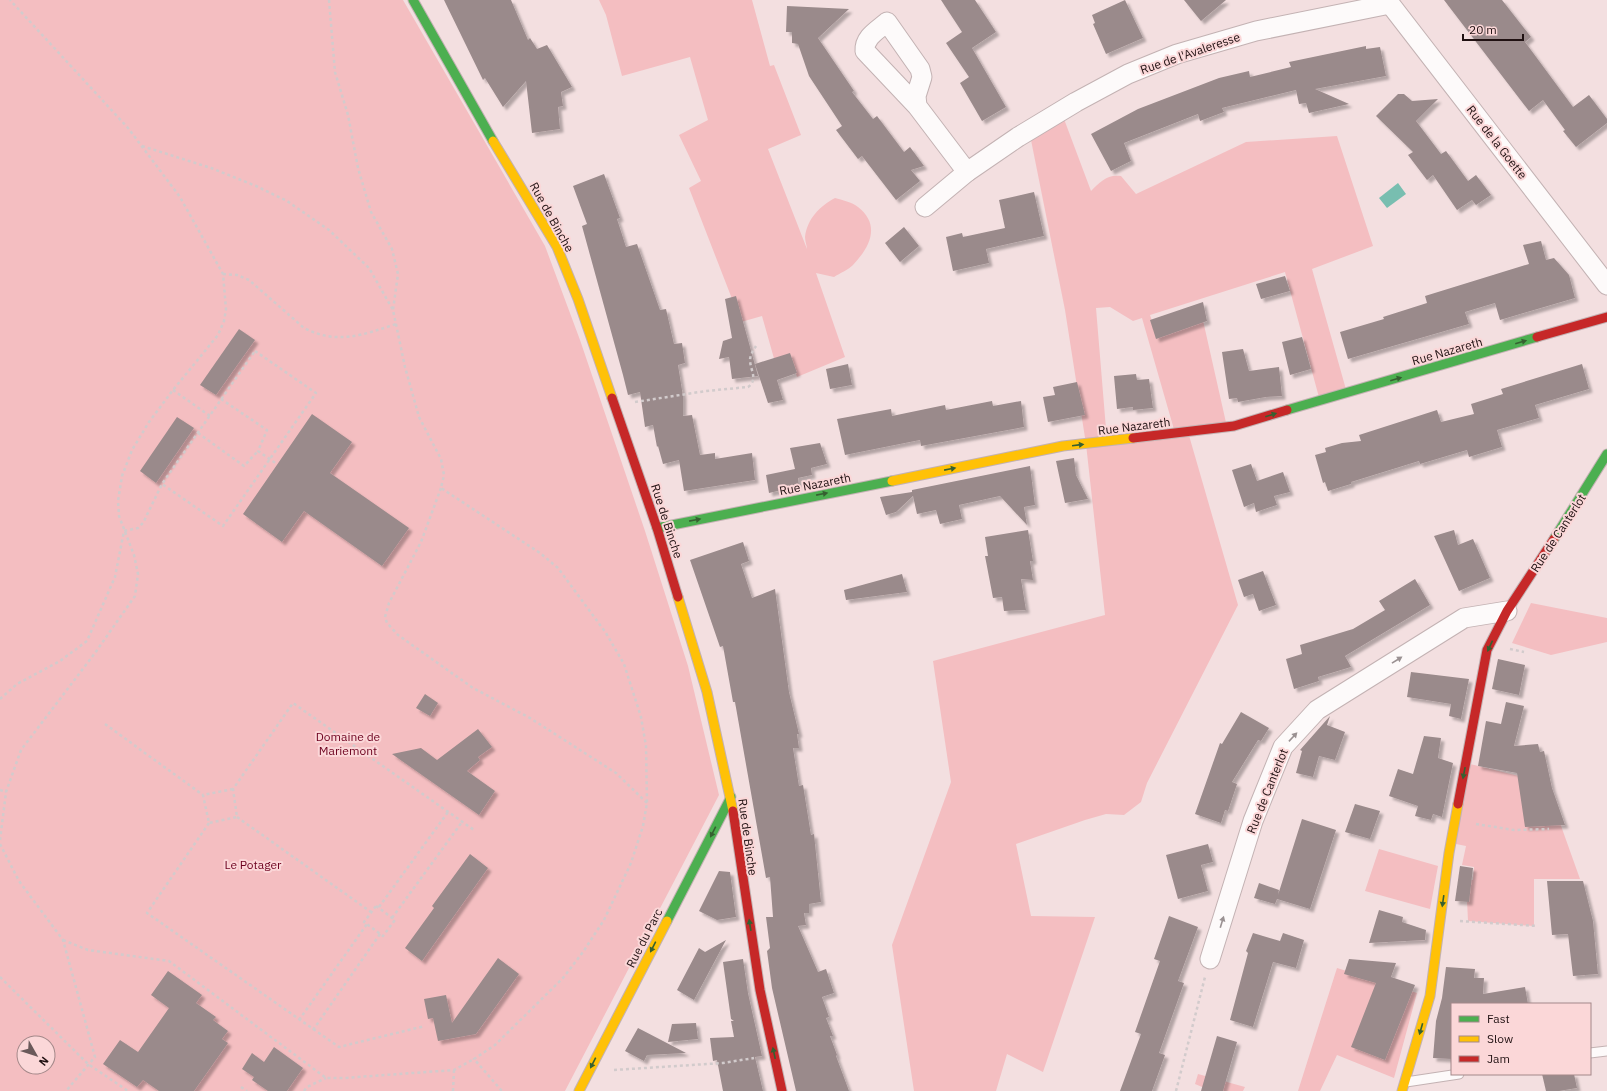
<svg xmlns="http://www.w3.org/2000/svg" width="1607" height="1091" viewBox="0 0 1607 1091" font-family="'IBM Plex Sans',sans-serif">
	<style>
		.green { fill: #f4bec1; fill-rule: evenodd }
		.water { fill: #78beb0 }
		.building { fill: #9a8a8b; filter: url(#shadow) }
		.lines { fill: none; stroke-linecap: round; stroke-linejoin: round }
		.lane-casing { stroke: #c3b2b3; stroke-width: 11 }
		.street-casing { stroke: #c3b2b3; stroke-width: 21 }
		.fast-casing { stroke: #c3b2b3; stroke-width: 11 }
		.slow-casing { stroke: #c3b2b3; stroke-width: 11 }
		.jam-casing { stroke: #c3b2b3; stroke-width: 11 }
		.path { stroke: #d2cbcc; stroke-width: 2.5; stroke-dasharray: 3 3; stroke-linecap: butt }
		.lane { stroke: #fdfafa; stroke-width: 9 }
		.street { stroke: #fdfafa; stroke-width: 19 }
		.fast { stroke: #4caf50; stroke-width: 9 }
		.slow { stroke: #ffc107; stroke-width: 9 }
		.jam { stroke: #c62828; stroke-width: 9 }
		.oneway { fill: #366031 }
		.oneway2 { fill: #9a9192 }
		.labels { text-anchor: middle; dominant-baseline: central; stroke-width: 4; stroke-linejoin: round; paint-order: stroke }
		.street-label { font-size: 12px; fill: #201112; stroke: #fbd7d8 }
		.park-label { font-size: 12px; fill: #6c011e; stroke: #fbd7d8 }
	</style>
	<defs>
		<filter id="shadow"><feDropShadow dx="3.5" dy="3.5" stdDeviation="1" flood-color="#0004"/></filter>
	</defs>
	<rect width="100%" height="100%" fill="#f3dfe0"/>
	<g class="green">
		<path d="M0,0H403L545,246L580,340L645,531L688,666L719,795L565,1091H0ZM24,1043H48V1067H24Z"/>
		<path d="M599,0H752L770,66L774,65L801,135L768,149L807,249C807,246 805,241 805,237C807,219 820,206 835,198C842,200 852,202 858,207C881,225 870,247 853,265C848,270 840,273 834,277L816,273L845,357L797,377L791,357L775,362L762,316L741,322L689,188L701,181L679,135L708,120L690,57L622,76L606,15Z"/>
		<path d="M1061,111L1091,191C1100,182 1107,174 1121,176L1136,194L1246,142L1337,136L1373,246L1312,269L1347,393L1320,401L1285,272L1150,315L1155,330L1202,316L1227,427L1188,432L1238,605L1147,783L1141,802L1124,815L1106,814L1085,820L1016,844L1031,916L1095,917L1043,1072L1007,1054L996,1091H914L892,945L951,782L933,661L1105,615L1086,444L1065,310L1029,130ZM1110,307L1133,321L1142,318L1175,433L1107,441L1096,308Z"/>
		<path d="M1531,603L1607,618V642L1551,655L1512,643Z"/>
		<path d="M1466,763L1535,780L1560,823L1580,879H1534V926L1468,921L1466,879L1473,880L1474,867L1462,865L1466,846L1451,843Z"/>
		<path d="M1379,849L1438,866L1430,909L1365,891Z"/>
		<path d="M1337,968L1417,993L1394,1078L1337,1055L1320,1091H1298Z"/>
		<path d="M1198,1074L1245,1087L1243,1091H1206L1207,1089L1195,1084Z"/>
	</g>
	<path class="water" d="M1398,183L1406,194L1387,208L1379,198Z"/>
	<g class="building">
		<path d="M444,0H511L528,40L530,38L537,49L547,45L572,87L561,92L563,106L558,107L560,129L532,133L526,81L503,107L485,78L483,80Z"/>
		<path d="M941,0H975L996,32L972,48L1006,107L982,121L960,83L969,77L946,43L962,32Z"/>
		<path d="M1125,0L1143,38L1106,54L1093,24L1095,23L1092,15Z"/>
		<path d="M1184,0H1226L1201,21Z"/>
		<path d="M1444,0H1502L1531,37L1525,42L1573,107L1589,95L1607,119V123L1576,147L1563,131L1565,130L1543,100L1529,111Z"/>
		<path d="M787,6L849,9L818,38L854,91L852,92L873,119L877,116L904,152L910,147L924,166L911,170L920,181L896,200L862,156L858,159L836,130L842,126L809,76L798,44L792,43V32H786Z"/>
		<path d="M1366,46V49L1380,47L1386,76L1315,89L1349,104L1309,113L1306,103L1299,104L1296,90L1222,108L1224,112L1200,121L1198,114L1124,143L1131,161L1111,171L1091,134L1138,109L1219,78L1249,71L1250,77L1291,67L1289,62Z"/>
		<path d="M1398,94H1404L1412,101L1438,99L1416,121L1441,154L1446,151L1468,181L1476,175L1491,195L1476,205L1472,200L1457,210L1433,175L1427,180L1408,155L1413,152L1376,116Z"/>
		<path d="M604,174L620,218L617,219L626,247L637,244L660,310L666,309L674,344L682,343L685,363L678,365L683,396V416L692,415L700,455L715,453V459L752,453L755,480L684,491L679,460L663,464L658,446L657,447L653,425L645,427L640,392L628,395L623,375L582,226L587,224L573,186Z"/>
		<path d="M1034,192L1044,236L986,249L989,263L953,271L946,237L962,233L963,237L1005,228L999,200Z"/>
		<path d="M904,227L919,246L900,262L885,243Z"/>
		<path d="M1541,241L1546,260L1554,258L1569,275L1575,298L1500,320L1495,303L1465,312L1469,324L1348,359L1340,332L1384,319L1383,317L1427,303L1425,296L1529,264L1523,245Z"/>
		<path d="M1285,276L1290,291L1261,299L1256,284Z"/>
		<path d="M736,296L758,376L732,379L729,357L719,359L723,341L732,338L725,299Z"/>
		<path d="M1203,302L1207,321L1156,339L1150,320Z"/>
		<path d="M239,329L255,340L216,395L200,385Z"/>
		<path d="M1302,337L1311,369L1290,375L1282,342Z"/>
		<path d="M1243,349L1249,371L1279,367L1282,396L1266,397L1238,402L1237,398L1229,399L1222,352Z"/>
		<path d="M790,353L797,373L777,380L783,400L768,403L755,364Z"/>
		<path d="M848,364L852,385L830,389L826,369Z"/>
		<path d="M1582,364L1589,389L1535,405L1539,418L1497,430L1502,447L1469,457L1467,450L1420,464L1419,461L1351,482V484L1328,491L1325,482L1323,483L1315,455L1326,452L1325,448L1342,443L1361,441L1359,435L1437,410L1441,422L1474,414L1471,404L1503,394L1501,389Z"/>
		<path d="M1136,374L1137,380L1149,379L1153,408L1133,410V407L1117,409L1114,376Z"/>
		<path d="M1077,382L1085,415L1048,422L1043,397L1055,395L1053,387Z"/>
		<path d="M992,401L993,406L1021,401L1024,427L921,446L920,440L845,455L837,419L891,409L892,416L945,405L946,410Z"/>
		<path d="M312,414L352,442L330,473L409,528L382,566L304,511L282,542L243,514Z"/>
		<path d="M177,417L194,428L156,483L140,471Z"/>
		<path d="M820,443L827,464L811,468L812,475L798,478L799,486L769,493L766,475L795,469L790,448Z"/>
		<path d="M1074,458L1076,475L1088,499L1065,503L1056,461Z"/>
		<path d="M1251,464L1257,481L1283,472L1290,492L1274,496L1277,505L1256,512L1254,503L1244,507L1232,470Z"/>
		<path d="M1030,466L1035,505L1024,507L1027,525L1000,496L959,505L962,519L940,524L936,510L917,514L913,496L896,512L886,515L880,497L912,492V490Z"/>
		<path d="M1028,530L1033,561H1030L1033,580L1021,579L1026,610L1004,611L1002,597L993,598L985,556H988L985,537Z"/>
		<path d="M1454,530L1458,545L1473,539L1490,578L1459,591L1434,536Z"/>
		<path d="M743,542L749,561L741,564L752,598L775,589L789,692L799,734H797L799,748H793L799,786L803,785L811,835L814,834L821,902L809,904V913H804L806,925L798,926L818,972L826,969L834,993L822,997L829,1017L826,1018L833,1036H830L837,1055L836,1056L849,1091H796L772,988L767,951L770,948L766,917H773L770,877L766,878L735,702H733L723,646L720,647L690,560Z"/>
		<path d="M1263,571L1276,605L1259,611L1253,594L1244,597L1238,580Z"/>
		<path d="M902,574L907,592L846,600L844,590Z"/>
		<path d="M1415,579L1430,605L1345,656L1351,667L1318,677L1319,681L1294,689L1286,659L1302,654L1300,645L1353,629L1385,610L1379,601Z"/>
		<path d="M1498,659L1525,665L1519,695L1492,689Z"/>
		<path d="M1411,672L1469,679L1461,719L1449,716L1451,704L1407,697Z"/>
		<path d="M425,694L438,703L430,716L416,708Z"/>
		<path d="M1506,702L1524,706L1514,746L1538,744L1540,752L1544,751L1552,788L1565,825L1525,827L1517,773L1478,766L1486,721L1501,724Z"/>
		<path d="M1241,712L1269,728L1261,741L1258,740L1232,782L1237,784L1228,811L1225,810L1221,823L1195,814L1220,743L1222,744Z"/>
		<path d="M1330,716L1327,725L1345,732L1335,760L1319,756L1313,777L1296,773L1302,751L1300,750Z"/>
		<path d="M478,729L492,747L478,757L480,760L467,771L495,791L479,815L392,754L421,748L437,760Z"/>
		<path d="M1424,736L1441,738L1438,758L1453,763L1442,817L1433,814L1431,820L1415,816L1418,806L1389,796L1398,769L1413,774Z"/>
		<path d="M1355,804L1380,811L1370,839L1345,832Z"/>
		<path d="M1302,819L1336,830L1310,909L1277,899L1275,904L1254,898L1259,883L1279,890L1278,895Z"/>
		<path d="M1208,844L1213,862L1201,865L1208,891L1178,899L1166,855Z"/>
		<path d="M470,854L488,868L422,961L405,948L434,908L432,906Z"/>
		<path d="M1460,866L1473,868L1469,902L1455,901Z"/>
		<path d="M719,871L730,872L736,917L717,920L699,911Z"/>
		<path d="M1547,881H1583L1593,921L1598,974L1573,976L1568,934L1552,935Z"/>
		<path d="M1379,910L1403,917L1402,922L1426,930L1425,940L1369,943Z"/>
		<path d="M1169,916L1198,927L1178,981L1184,983L1159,1053L1165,1055L1152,1091H1120L1141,1034L1135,1032L1160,961L1154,959Z"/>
		<path d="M1253,933L1280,941L1283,933L1304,940L1296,968L1273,962L1253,1027L1230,1020L1248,953L1246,951Z"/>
		<path d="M726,940L694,1000L677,990L699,948L705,952Z"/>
		<path d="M498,958L519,974L476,1034L438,1041L433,1018L428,1019L424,999L446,995L452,1023Z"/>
		<path d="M743,959L748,993L762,1056L755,1057L763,1091H723L717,1060L713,1061L710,1038L734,1037L731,1021H734L731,1019L723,962Z"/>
		<path d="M1349,959L1396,963L1391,977L1415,985L1385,1060L1351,1047L1376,983L1344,974Z"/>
		<path d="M1446,967L1475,969L1474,978H1484L1483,994L1525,987L1528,1004H1452V1059L1433,1058L1436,1021L1442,998Z"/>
		<path d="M168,971L202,995L196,1003L216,1017L213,1020L228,1031L222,1039L228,1043L194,1091H159L143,1080L137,1087L103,1064L120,1040L138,1052L169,1008L151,995Z"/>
		<path d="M696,1023L698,1039L668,1042L672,1024Z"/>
		<path d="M638,1028L686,1053L647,1055L644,1061L625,1051Z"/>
		<path d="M1217,1036L1237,1042L1223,1091H1201Z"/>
		<path d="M274,1047L303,1068L287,1091H268L252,1080L254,1077L242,1069L252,1053L264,1062Z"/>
		<path d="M1542,1074H1574L1577,1088L1559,1091H1546Z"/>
	</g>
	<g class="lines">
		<g class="lane-casing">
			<g id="lane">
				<path d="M1590,1053L1607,1051"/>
				<path d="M1406,1082L1459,1074"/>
			</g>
		</g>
		<g class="street-casing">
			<g id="street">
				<path d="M1387,0L1607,285"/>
				<path d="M917,106L916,96L922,77L920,69L887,22C878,30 864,37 865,51L917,106L967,172"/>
				<path d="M925,207L967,172L1018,137L1076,102L1128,74L1177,54L1256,31L1390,4"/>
				<path d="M1210,959L1253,821L1283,747L1317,710L1464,618L1507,611"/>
			</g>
		</g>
		<g class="fast-casing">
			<g id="fast">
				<path d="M413,0L493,141"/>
				<path d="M1287,410L1537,337"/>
				<path d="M657,528L892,481"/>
				<path d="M1554,539L1607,454"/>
				<path d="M667,921L731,797"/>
			</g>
		</g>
		<g class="slow-casing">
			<g id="slow">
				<path d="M493,141L557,247L578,299L612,398"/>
				<path d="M892,481L1063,446L1133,438"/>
				<path d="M678,597L707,692L733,811"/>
				<path d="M579,1091L667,921"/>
				<path d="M1402,1091L1430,996L1449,853L1458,804"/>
			</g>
		</g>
		<g class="jam-casing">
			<g id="jam">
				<path d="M1537,337L1607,317"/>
				<path d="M612,398L657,528L678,597"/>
				<path d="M1133,438L1234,426L1287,410"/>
				<path d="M1458,804L1487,650L1507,611L1554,539"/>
				<path d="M733,811L760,990L782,1091"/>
			</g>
		</g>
		<g class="path">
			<path d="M329,0L335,72L348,115L358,168L371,212L392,249L398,274L393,310"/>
			<path d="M142,146L211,168L256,186L287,201L329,230L369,268L393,310L405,367L419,417L441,459L444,475L441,488L540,553L558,568L606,633L624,664L641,717L646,746L647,803L643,826L631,863L604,920L583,952L563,978L495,1045L474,1059L502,1091"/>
			<path d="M223,274L237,275L249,280L304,328C337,345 363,335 396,324"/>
			<path d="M255,351L316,393L223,526L162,484Z"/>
			<path d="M173,390L210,416"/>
			<path d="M221,399L267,430L258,451L277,464"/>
			<path d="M635,402L706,391L748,387C758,380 751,371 750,361C750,355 753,351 756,346"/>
			<path d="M198,433L244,466L258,451"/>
			<path d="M441,488L421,542L389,603L385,617L387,623L398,635L473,688L530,718L616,773L647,803"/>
			<path d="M1510,649L1524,652"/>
			<path d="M0,699L17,684L60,661L87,641L115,577L124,531L138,528L143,523L162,484"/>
			<path d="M105,724L203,795"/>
			<path d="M233,789L203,795L209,823L237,817L233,789L293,703L474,830"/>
			<path d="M0,790L6,792"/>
			<path d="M237,817L371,912"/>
			<path d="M209,823L147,913L339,1047L425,1026"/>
			<path d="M1476,824L1514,830L1549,829"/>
			<path d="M0,840L6,792L21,750L95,653L135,596L138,574L134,555L119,516L118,501L122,476L132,450L149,422L173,390L218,335L224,321L226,309L223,274L180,197L128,128L10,0"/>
			<path d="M0,844L19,881L63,940L95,1057L66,1091"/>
			<path d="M376,906L395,920L383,936L364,922Z"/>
			<path d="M379,907L448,812"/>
			<path d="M392,918L462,822"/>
			<path d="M1460,921L1537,926"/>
			<path d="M63,940L88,950L169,961L326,1078H344L454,1070L474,1059"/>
			<path d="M0,977L88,1064L128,1091"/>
			<path d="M299,1020L367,924"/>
			<path d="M313,1030L380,934"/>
			<path d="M614,1070L723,1063L754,1058"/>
			<path d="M241,1087L247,1091"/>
			<path d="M304,1091L307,1087L326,1078"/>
			<path d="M453,1091L454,1070"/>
			<path d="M1176,1091L1205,977"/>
		</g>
		<use href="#lane" class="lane"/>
		<use href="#street" class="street"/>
		<use href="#fast" class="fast"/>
		<use href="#slow" class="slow"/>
		<use href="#jam" class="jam"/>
	</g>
	<defs><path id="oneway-solid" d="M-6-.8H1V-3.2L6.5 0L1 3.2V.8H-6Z"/></defs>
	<g class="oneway">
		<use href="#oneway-solid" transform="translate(1521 342) rotate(-16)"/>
		<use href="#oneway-solid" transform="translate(1396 379) rotate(-16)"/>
		<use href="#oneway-solid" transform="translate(1271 415) rotate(-17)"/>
		<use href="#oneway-solid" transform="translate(1078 445) rotate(-7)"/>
		<use href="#oneway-solid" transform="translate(950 469) rotate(-11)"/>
		<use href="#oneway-solid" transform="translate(822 494) rotate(-11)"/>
		<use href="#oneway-solid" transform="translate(695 520) rotate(-11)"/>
		<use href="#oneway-solid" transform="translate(1490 646) rotate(115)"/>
		<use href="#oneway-solid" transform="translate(1464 773) rotate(101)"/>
		<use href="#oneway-solid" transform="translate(713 832) rotate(117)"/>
		<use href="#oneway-solid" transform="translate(1443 901) rotate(98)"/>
		<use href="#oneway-solid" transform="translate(750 925) rotate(-99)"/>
		<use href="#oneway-solid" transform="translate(653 947) rotate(117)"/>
		<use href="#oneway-solid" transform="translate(1421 1029) rotate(106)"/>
		<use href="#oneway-solid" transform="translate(774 1053) rotate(-102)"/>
		<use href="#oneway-solid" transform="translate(593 1063) rotate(117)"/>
	</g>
	<g class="oneway2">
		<use href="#oneway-solid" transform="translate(1397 660) rotate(-32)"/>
		<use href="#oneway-solid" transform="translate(1293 737) rotate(-47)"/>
		<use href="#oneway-solid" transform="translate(1222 922) rotate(-73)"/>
	</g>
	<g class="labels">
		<g class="street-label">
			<text transform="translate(1190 53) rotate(-19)">Rue de l'Avaleresse</text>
			<text transform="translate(1497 142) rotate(52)">Rue de la Goette</text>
			<text transform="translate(552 217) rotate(61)">Rue de Binche</text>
			<text transform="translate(1447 351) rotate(-16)">Rue Nazareth</text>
			<text transform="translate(1134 426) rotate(-7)">Rue Nazareth</text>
			<text transform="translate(815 484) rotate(-11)">Rue Nazareth</text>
			<text transform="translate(667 521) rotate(72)">Rue de Binche</text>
			<text transform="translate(1558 533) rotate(-57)">Rue de Canterlot</text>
			<text transform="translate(1267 791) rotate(-68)">Rue de Canterlot</text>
			<text transform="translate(748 837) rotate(82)">Rue de Binche</text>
			<text transform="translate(644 938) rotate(-63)">Rue du Parc</text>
		</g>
		<g class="park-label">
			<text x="348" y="736">Domaine de<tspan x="348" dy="14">Mariemont</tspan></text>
			<text x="253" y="864">Le Potager</text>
		</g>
	</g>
	<rect x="1451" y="1003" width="140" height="72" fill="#fbd7d8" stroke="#a38889"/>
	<rect x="1459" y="1016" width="20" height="6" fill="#4caf50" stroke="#a38889"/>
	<text x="1487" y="1023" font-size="12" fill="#201112">Fast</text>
	<rect x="1459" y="1036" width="20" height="6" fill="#ffc107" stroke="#a38889"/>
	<text x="1487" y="1043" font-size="12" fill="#201112">Slow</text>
	<rect x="1459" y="1056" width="20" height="6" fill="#c62828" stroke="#a38889"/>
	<text x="1487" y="1063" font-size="12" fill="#201112">Jam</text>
	<g transform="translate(36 1055) rotate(129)"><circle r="19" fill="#fbd7d8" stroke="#a38889"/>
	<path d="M0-3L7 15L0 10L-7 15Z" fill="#6a595a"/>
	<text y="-6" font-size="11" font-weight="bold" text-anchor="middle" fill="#201112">N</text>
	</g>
	<path d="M1463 34v6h60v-6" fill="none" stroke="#201112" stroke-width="2"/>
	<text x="1469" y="34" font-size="12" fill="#201112" stroke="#fbd7d8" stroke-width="3" paint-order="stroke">20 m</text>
</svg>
